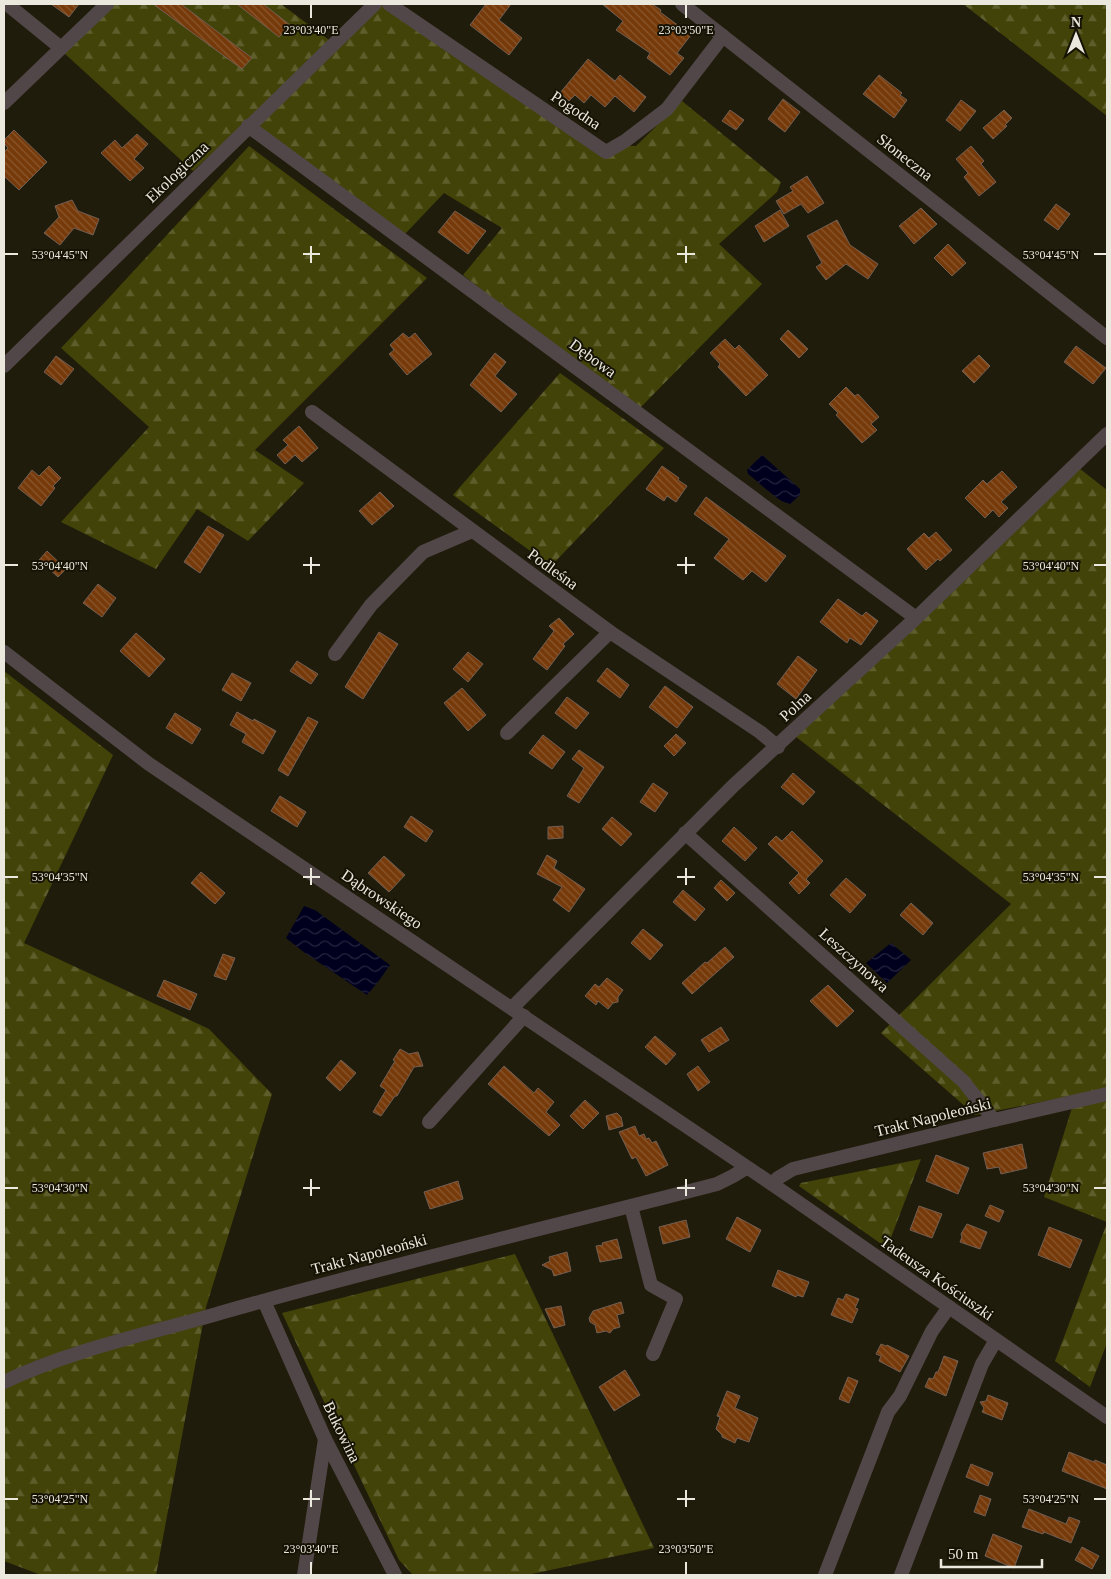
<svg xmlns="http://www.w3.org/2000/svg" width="1111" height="1579" viewBox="0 0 1111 1579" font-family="Georgia,serif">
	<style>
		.forest { fill: url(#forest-firs) }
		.water { fill: url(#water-waves) }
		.building { fill: url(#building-back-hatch); stroke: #725f54 }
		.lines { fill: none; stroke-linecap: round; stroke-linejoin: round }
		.minor { stroke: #514748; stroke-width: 14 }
		.ticks { fill: none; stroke: #ebe9de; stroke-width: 2 }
		.labels { text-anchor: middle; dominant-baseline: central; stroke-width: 4; stroke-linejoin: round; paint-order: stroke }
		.street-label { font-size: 16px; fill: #ebe9de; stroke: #161304 }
		.ticks-label { font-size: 12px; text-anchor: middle; fill: #ebe9de; stroke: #161304; stroke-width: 4; stroke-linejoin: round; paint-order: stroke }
	</style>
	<defs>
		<pattern id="forest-firs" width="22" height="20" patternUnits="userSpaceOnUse" patternTransform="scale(1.25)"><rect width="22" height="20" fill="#424308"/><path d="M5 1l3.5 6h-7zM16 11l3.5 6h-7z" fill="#5d5e2c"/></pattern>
		<pattern id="water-waves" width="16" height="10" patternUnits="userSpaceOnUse" patternTransform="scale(1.25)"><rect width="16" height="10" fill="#00001e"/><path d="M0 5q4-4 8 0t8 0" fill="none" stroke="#25253e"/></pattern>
		<pattern id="building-back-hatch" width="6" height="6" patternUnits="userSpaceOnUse" patternTransform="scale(1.25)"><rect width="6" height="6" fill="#763a0a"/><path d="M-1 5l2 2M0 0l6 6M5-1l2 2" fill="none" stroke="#8a562d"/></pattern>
	</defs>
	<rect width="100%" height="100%" fill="#1f1c0b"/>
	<g class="forest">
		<path d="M111,4H281L333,43L193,171L63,52Z"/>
		<path d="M375,4H389L592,145L636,146L682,101L781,182L777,192L719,244L762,284L636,412L463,275L502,228L444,193L405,234L248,126Z"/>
		<path d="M963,4H1107V116Z"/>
		<path d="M249,146L427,278L255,450L304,483L248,541L197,509L156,569L61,522L149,427L61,348L105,302Z"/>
		<path d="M560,373L664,448L551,566L453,495Z"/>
		<path d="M1075,465L1107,490V1222L1044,1197L1076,1095L975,1115L881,1033L1011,904L791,733Z"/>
		<path d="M4,671L113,755L24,943L209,1029L272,1094L206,1307L156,1575H41L4,1561Z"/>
		<path d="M921,1159L887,1248L799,1186L801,1183Z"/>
		<path d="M1107,1223V1343L1090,1387L1055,1361Z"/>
		<path d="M515,1254L654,1548L527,1575H413L399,1560L282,1313Z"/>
	</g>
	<g class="water">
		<path d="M762,455L800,489V495L790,504C777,502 759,482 748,474L747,470Z"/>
		<path d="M304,906L315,910L390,965L378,982L367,995L305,953L286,938Z"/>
		<path d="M891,943L911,960L887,983L866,963Z"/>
	</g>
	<g class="building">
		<path d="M51,4H79L69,17Z"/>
		<path d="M153,4H181L252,58L242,69Z"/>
		<path d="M237,4H263L290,25L279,37Z"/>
		<path d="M486,4H511L499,20L522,38L509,55L470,25Z"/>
		<path d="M602,4H652L661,10L660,12L691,35L677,53L684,58L670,75L647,58L650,53L616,30L623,21Z"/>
		<path d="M588,59L615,81L620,75L646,97L634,112L615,96L605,107L591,95L584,103L575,95L569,101L560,93Z"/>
		<path d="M879,75L902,93L900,95L907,100L894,118L863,94Z"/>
		<path d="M783,99L800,112L785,132L768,119Z"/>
		<path d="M961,100L976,111L960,131L946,120Z"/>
		<path d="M730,110L744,120L736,130L722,121Z"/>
		<path d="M1004,110L1012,118L1005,125L1007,126L993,139L983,128Z"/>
		<path d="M14,130L47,162L19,190L4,176V152L8,148L4,143V140Z"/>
		<path d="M137,134L148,144L134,159L144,168L130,181L101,153L115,140L122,148Z"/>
		<path d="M971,146L984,161L981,164L996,182L979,196L964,177L968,173L956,159Z"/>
		<path d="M807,176L824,203L808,213L801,204L784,214L776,201L793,191L790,187Z"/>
		<path d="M72,200L78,211L99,219L93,235L74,228L60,245L44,233L59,217L55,206Z"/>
		<path d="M1056,204L1070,214L1058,230L1044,220Z"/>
		<path d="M921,208L937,224L914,244L899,226Z"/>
		<path d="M780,210L789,226L764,242L755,226Z"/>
		<path d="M455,211L486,231L468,254L438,232Z"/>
		<path d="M837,220L850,245L878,264L868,279L846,264L826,280L816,267L822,263L807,236Z"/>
		<path d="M948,244L966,263L952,276L934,258Z"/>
		<path d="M788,330L808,349L799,358L780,339Z"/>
		<path d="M403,333L409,338L415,333L432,354L407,375L389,354L394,350L390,345Z"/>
		<path d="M725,339L735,349L739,345L768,375L746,396L718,367L720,364L710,353Z"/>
		<path d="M1076,346L1106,368L1093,384L1064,362Z"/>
		<path d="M495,353L506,362L495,376L517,394L501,412L470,385Z"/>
		<path d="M979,355L990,366L974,383L962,371Z"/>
		<path d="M56,356L74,369L61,385L44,372Z"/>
		<path d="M846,387L855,396L858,394L879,417L871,424L877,430L862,443L836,415L838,413L829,404Z"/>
		<path d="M299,426L318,448L302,462L295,455L285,464L277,455L288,445L283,440Z"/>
		<path d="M49,466L61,478L53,486L55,488L41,506L18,488L32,470L39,476Z"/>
		<path d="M662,466L679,478L678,480L687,486L676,502L667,496L664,501L646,489Z"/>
		<path d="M1002,471L1017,487L1001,502L1008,508L999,517L993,510L985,518L965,498L983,480L987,484Z"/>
		<path d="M380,492L394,506L372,525L359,511Z"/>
		<path d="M706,497L786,556L766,582L752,571L743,580L714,558L729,539L694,514Z"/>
		<path d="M208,526L224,535L200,573L184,562Z"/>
		<path d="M936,532L952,550L940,561L938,559L926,570L907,549L924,533L929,538Z"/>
		<path d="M47,551L66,569L58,577L39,560Z"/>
		<path d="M98,584L116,598L102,617L83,603Z"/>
		<path d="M838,599L862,616L866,612L878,621L861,645L850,638L847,643L820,622Z"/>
		<path d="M559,618L574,634L563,644L565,646L547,670L533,659L554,631L549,626Z"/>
		<path d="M379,632L398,644L363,699L345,687Z"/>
		<path d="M136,633L165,659L149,677L120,651Z"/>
		<path d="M468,652L483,664L468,682L453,669Z"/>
		<path d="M798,656L817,670L796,699L777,684Z"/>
		<path d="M297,661L318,674L311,684L290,671Z"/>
		<path d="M607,668L629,685L620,698L597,681Z"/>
		<path d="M232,673L251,683L241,701L222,690Z"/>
		<path d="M665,686L693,707L677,728L649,707Z"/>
		<path d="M462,688L486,715L468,731L444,703Z"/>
		<path d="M567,697L589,713L576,729L555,713Z"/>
		<path d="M237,712L253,721L254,719L276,731L263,754L242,742L246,734L230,725Z"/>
		<path d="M175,713L201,729L192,744L166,728Z"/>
		<path d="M308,717L318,722L288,776L278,770Z"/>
		<path d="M676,734L686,743L674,756L664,746Z"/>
		<path d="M543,735L565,752L552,769L529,753Z"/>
		<path d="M579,750L604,767L579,803L567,796L584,768L572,759Z"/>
		<path d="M793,773L815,792L803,805L781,787Z"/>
		<path d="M653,783L668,793L655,812L640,802Z"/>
		<path d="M280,796L306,812L297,827L271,811Z"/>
		<path d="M411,816L433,831L426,842L404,827Z"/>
		<path d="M612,817L632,834L621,846L602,829Z"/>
		<path d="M563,826V838L548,839V827Z"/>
		<path d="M734,827L757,848L745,861L722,841Z"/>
		<path d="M792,831L823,861L806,879L810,883L799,894L789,883L799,873L768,844L776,836L782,841Z"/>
		<path d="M547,855L557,861L554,868L585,889L569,912L553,900L562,887L537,874Z"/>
		<path d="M384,856L405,875L389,892L368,873Z"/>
		<path d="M201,872L225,893L215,904L191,883Z"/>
		<path d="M846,878L866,895L850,913L830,895Z"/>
		<path d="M721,880L735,893L727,901L714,888Z"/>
		<path d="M683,890L705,909L695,921L673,902Z"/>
		<path d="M911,903L933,923L923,935L900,915Z"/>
		<path d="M643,929L663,945L650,960L631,943Z"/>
		<path d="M725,947L734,957L692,994L682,983L705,962L707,963Z"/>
		<path d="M223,954L235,958L226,980L214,976Z"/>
		<path d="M607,978L623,990L618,997V1002L613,1003L608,1009L598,1001L596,1005L585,996L595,984L599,987Z"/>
		<path d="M164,980L197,994L190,1010L157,996Z"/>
		<path d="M828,985L854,1011L837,1027L810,1001Z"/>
		<path d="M721,1027L729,1040L709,1052L701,1040Z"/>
		<path d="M655,1036L676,1054L666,1065L645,1047Z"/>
		<path d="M400,1049L409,1054L418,1052L423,1066L414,1067L397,1096H395L381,1116L373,1112L386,1090L380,1086L395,1061L393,1060Z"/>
		<path d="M341,1060L356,1073L340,1091L326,1078Z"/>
		<path d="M504,1066L534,1093L538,1088L554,1102L546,1112L560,1125L549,1136L488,1084Z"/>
		<path d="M698,1066L710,1082L698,1091L687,1074Z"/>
		<path d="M585,1100L599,1113L583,1129L570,1116Z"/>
		<path d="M617,1113L621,1117L623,1126L609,1130L606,1116Z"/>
		<path d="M635,1126L639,1136L644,1134L646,1139L649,1138L652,1143L656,1141L668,1165L646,1176L636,1157L632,1159L619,1132Z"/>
		<path d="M1022,1144L1027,1168L1001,1174L999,1167L987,1169L983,1153Z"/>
		<path d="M936,1155L969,1168L958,1194L926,1181Z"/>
		<path d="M458,1181L463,1199L430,1209L424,1192Z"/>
		<path d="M990,1205L1004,1211L999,1222L985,1216Z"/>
		<path d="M919,1206L942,1214L932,1238L910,1230Z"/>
		<path d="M737,1217L761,1230L750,1252L726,1239Z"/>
		<path d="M686,1220L690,1237L663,1244L659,1227Z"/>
		<path d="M967,1224L987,1232L980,1249L960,1242L962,1237L961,1234Z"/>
		<path d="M1049,1227L1082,1240L1070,1268L1038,1255Z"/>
		<path d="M617,1239L622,1258L600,1262L596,1246L603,1245L602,1243Z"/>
		<path d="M567,1252L571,1271L554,1276L552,1270L542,1265L550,1261L549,1257Z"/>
		<path d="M778,1270L809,1282L803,1297L797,1295L796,1297L772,1286Z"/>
		<path d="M846,1294L859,1299L855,1308L858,1309L852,1323L831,1315L838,1298L843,1300Z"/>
		<path d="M621,1302L624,1313L617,1315L620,1327L613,1329L610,1333L606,1331L597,1333L595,1325L590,1322L589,1318L593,1311Z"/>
		<path d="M561,1306L565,1325L554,1328L545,1309Z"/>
		<path d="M881,1344L886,1346L887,1345L909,1356L900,1372L879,1361L881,1356L876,1354Z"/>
		<path d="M944,1356L958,1361L946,1396L925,1387L929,1378L933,1379L936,1372H938Z"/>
		<path d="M625,1370L640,1395L614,1411L599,1387Z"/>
		<path d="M848,1377L858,1381L849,1403L839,1399Z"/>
		<path d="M727,1391L740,1396L735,1408L758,1418L749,1442L737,1438L735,1443L722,1437V1435L716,1429L720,1417L717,1416Z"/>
		<path d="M988,1395L1008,1403L1002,1420L982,1412L984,1408L980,1402L986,1401Z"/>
		<path d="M1069,1452L1094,1462L1095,1460L1107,1465V1489L1062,1471Z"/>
		<path d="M971,1464L993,1473L988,1486L966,1477Z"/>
		<path d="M980,1495L991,1499L985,1516L974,1512Z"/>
		<path d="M1029,1509L1066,1524L1069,1517L1080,1521L1071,1543L1044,1532L1043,1534L1022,1527Z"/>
		<path d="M993,1534L1022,1546L1014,1568L985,1556Z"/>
		<path d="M1082,1547L1099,1556L1092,1569L1075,1560Z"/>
	</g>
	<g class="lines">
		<g class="minor">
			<path d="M7,4L61,48"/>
			<path d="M389,4L606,152L625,141L667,109L723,36"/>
			<path d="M682,4L1107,338"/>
			<path d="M4,103L107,4"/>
			<path d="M248,126L916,618"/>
			<path d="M4,366L375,4"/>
			<path d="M312,412L610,632L760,732L778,747"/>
			<path d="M4,652L149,764L772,1184L1107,1417"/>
			<path d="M335,654L371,605L423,552L472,531"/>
			<path d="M507,733L610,632"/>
			<path d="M685,833L963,1081L994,1120"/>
			<path d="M512,1008L733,786L916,618L1107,434"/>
			<path d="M429,1122L524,1016"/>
			<path d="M772,1184L778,1178L793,1169L994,1120L1107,1094"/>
			<path d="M631,1206L651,1285L676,1299L653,1354"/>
			<path d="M264,1301L325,1439L395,1575"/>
			<path d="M4,1382C71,1350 148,1334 220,1313C384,1266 551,1227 717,1184L733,1176L746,1168"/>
			<path d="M304,1575L325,1439"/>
			<path d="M825,1575L888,1412L900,1396L932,1331L949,1307"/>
			<path d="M901,1575L982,1364L996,1340"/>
		</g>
	</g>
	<path class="ticks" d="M311,5V18M686,5V18M311,246V263M686,246V263M5,254H18M303,254H320M677,254H695M1094,254H1106M311,557V574M686,557V574M5,565H18M303,565H320M677,565H695M1094,565H1106M311,868V885M686,868V885M5,877H18M303,877H320M677,877H695M1094,877H1106M311,1179V1196M686,1179V1196M5,1188H18M303,1188H320M677,1188H695M1094,1188H1106M311,1490V1507M686,1490V1507M5,1499H18M303,1499H320M677,1499H695M1094,1499H1106M311,1562V1574M686,1562V1574"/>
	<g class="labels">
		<g class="street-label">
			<text transform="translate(576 110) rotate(34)">Pogodna</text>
			<text transform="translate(905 157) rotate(38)">Słoneczna</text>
			<text transform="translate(177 172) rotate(-44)">Ekologiczna</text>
			<text transform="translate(593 358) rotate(36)">Dębowa</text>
			<text transform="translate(553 569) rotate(36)">Podleśna</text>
			<text transform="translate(795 706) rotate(-43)">Polna</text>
			<text transform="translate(382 899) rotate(34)">Dąbrowskiego</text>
			<text transform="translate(854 960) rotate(42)">Leszczynowa</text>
			<text transform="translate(933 1117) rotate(-14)">Trakt Napoleoński</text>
			<text transform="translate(369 1254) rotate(-15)">Trakt Napoleoński</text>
			<text transform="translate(937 1278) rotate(35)">Tadeusza Kościuszki</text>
			<text transform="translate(342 1432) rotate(64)">Bukowina</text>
		</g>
	</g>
	<g class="ticks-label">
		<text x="311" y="34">23°03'40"E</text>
		<text x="686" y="34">23°03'50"E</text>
		<text x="60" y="259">53°04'45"N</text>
		<text x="1051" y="259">53°04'45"N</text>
		<text x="60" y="570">53°04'40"N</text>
		<text x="1051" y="570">53°04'40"N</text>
		<text x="60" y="881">53°04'35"N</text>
		<text x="1051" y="881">53°04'35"N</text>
		<text x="60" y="1192">53°04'30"N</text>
		<text x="1051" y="1192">53°04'30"N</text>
		<text x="60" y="1503">53°04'25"N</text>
		<text x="1051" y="1503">53°04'25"N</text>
		<text x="311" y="1553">23°03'40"E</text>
		<text x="686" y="1553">23°03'50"E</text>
	</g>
	<rect width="1111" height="1579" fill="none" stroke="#ebe9de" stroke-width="10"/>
	<g transform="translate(1076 35)" stroke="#161304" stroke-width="4" paint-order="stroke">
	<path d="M0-4L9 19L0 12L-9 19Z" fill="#ebe9de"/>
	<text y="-8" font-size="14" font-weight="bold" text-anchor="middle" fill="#ebe9de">N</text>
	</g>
	<path d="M941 1559v8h101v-8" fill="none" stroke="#ebe9de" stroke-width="2.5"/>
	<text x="948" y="1559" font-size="15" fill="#ebe9de" stroke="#161304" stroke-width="4" paint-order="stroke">50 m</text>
</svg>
